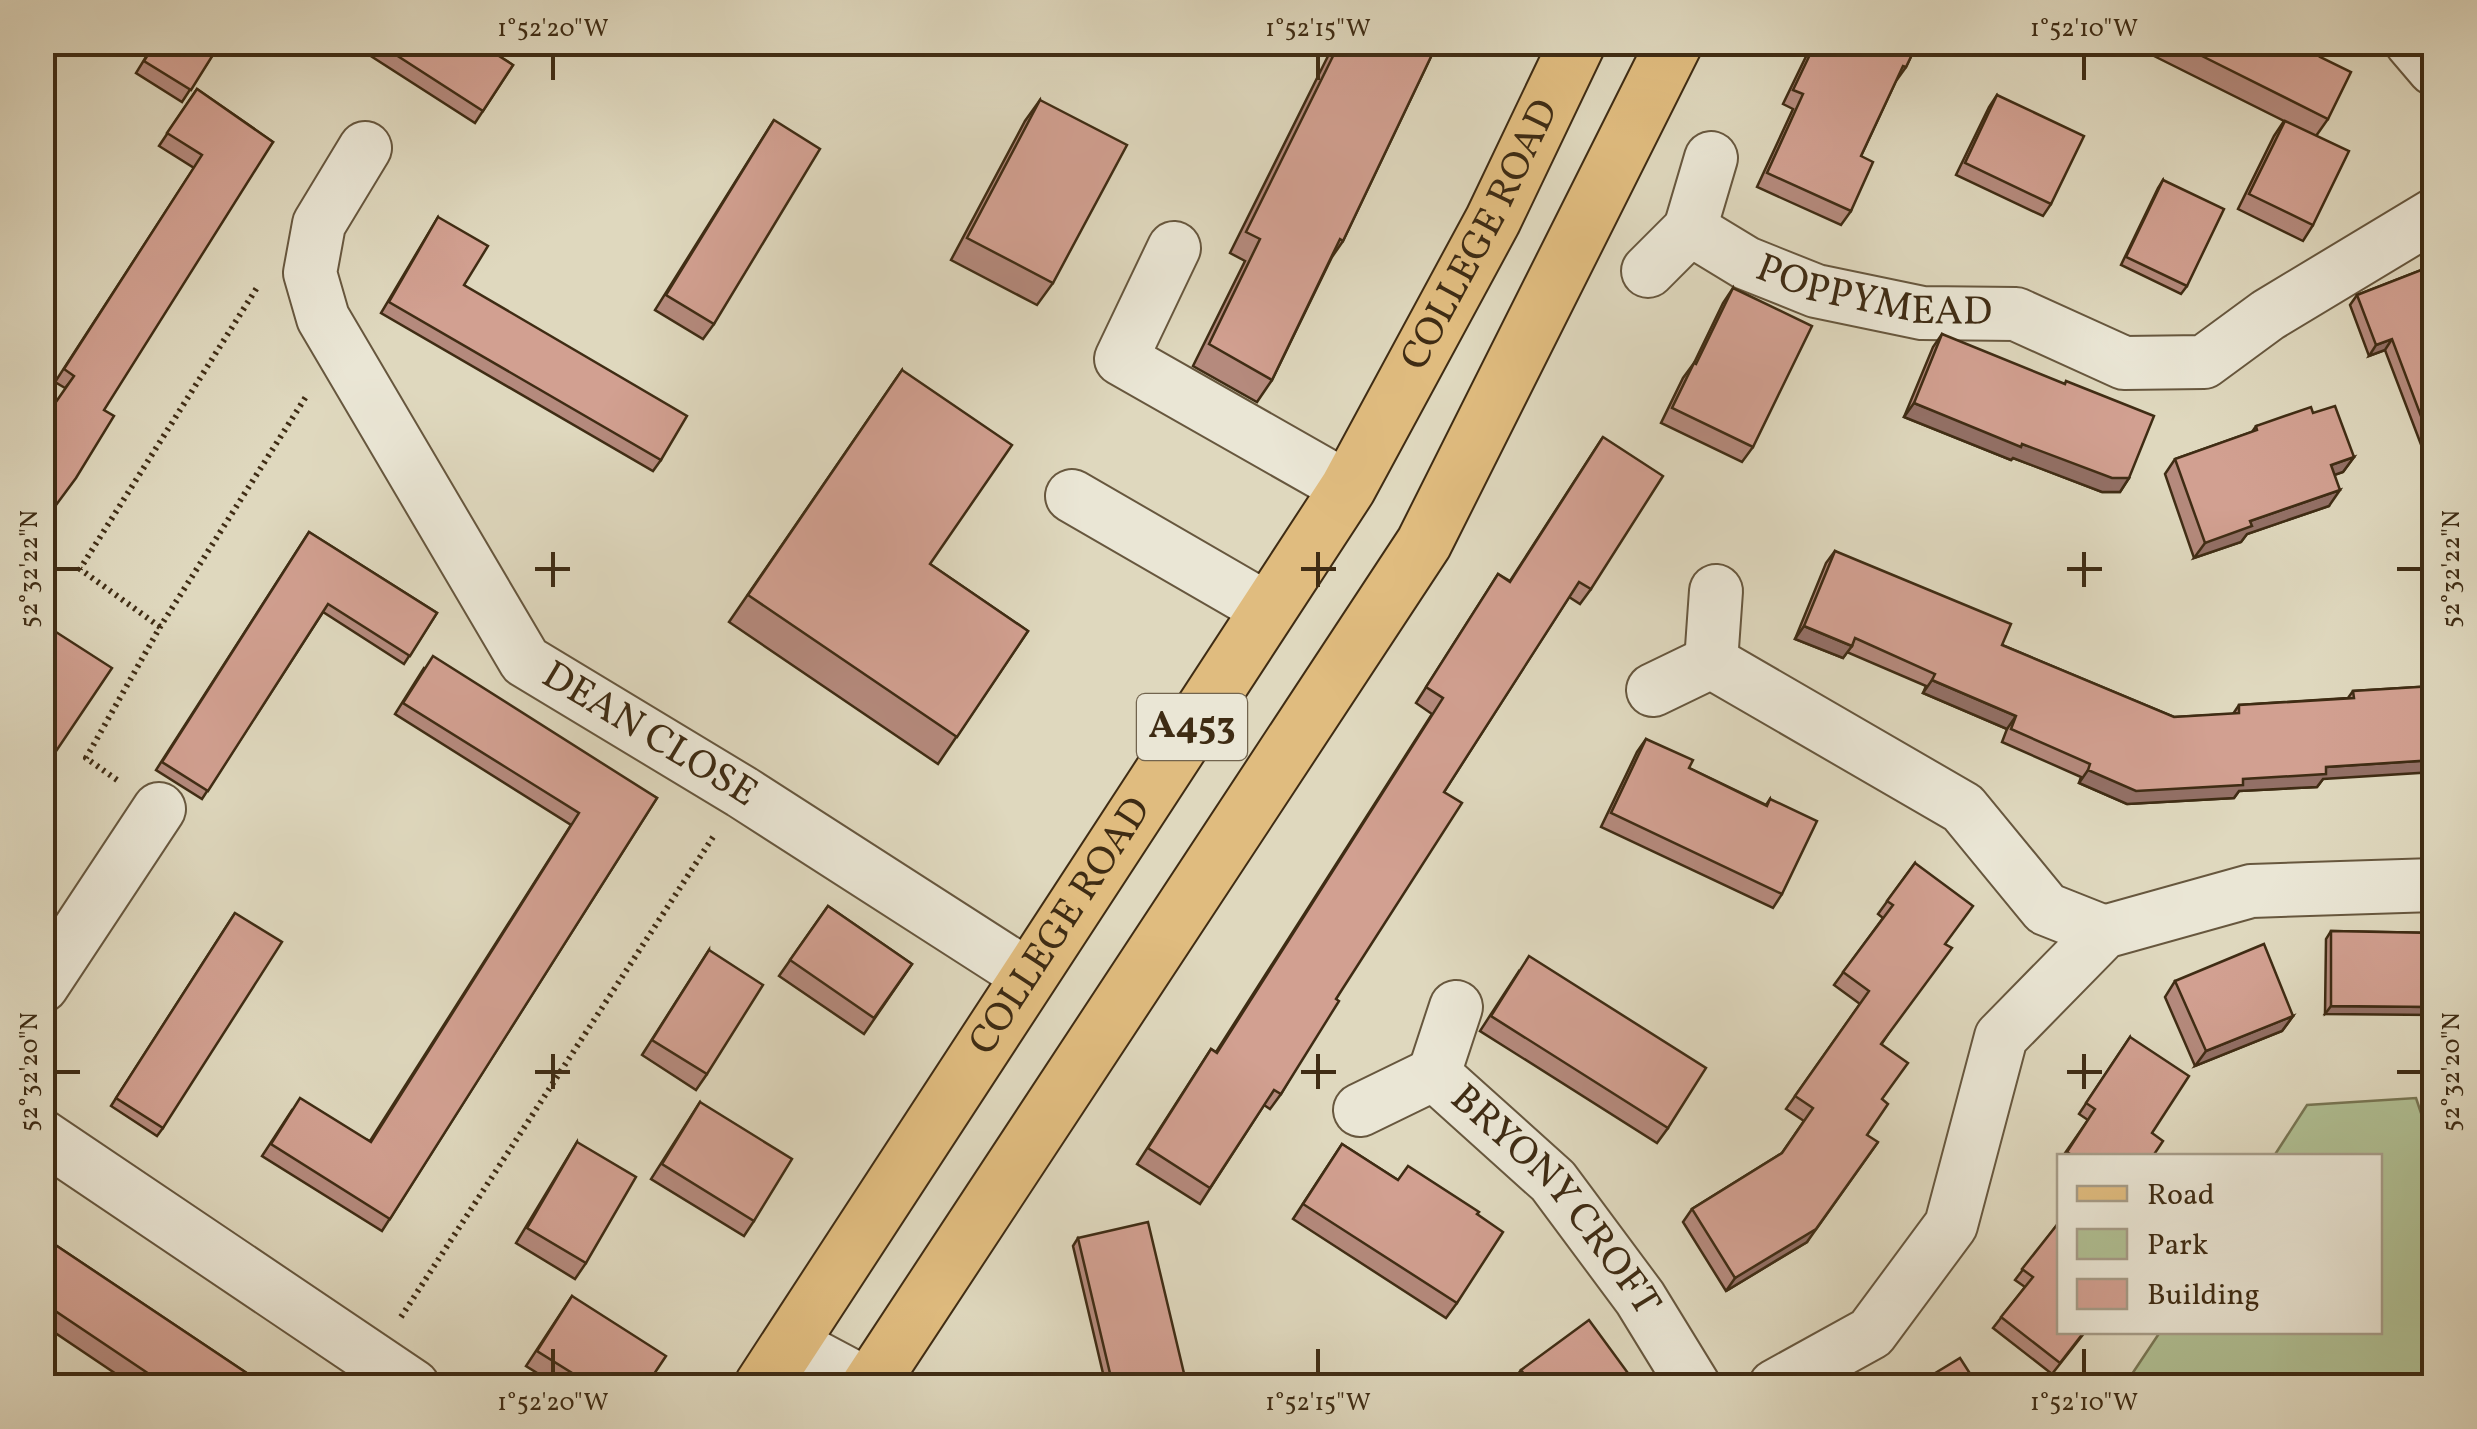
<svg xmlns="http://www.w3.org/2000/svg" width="2477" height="1429" viewBox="0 0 2477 1429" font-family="Vollkorn,serif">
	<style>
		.green { fill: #b0bf93; stroke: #787654; stroke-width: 2.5 }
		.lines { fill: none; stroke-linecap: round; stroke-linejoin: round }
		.minor-casing { stroke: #67573e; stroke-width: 56 }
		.major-casing { stroke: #3f2c14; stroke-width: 59 }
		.path { stroke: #3f2c14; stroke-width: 6; stroke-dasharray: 2.5 5; stroke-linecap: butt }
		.minor { stroke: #eae6d5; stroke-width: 52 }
		.major { stroke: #e0bc7f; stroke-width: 55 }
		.wall { fill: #b58a7d; stroke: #3f2c14; stroke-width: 2.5 }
		.shaded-wall { fill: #937066; stroke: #3f2c14; stroke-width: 2.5 }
		.building { fill: #d2a091; stroke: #3f2c14; stroke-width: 2.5 }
		.ticks { fill: none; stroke: #3f2c14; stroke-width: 4 }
		.labels { text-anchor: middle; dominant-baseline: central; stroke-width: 8; stroke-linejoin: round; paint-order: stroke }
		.shield { fill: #eae6d5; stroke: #72644e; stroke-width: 2.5 }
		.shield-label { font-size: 38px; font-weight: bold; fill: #3f2c14 }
		.street-label { font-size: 40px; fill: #3f2c14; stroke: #eae6d5 }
		.neatline { fill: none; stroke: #3f2c14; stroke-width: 4 }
		.ticks-label { font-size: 25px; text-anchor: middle; fill: #3f2c14 }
	</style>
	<rect width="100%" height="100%" fill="#dfd8be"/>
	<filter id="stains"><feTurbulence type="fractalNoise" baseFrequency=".002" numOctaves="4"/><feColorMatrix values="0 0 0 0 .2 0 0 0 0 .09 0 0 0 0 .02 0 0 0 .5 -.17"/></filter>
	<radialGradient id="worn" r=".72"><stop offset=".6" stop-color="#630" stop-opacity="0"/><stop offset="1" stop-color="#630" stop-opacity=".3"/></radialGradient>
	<path class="green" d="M2416,1098L2434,1152V1386H2124L2160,1332H2380V1156H2274L2307,1105Z"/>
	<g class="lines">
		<g class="minor-casing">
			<g id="minor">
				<path d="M2411,42L2434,69"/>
				<path id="s1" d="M365,148L319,224L310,273L323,318L525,661L742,792L1030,977"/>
				<path d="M1690,229L1711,158"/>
				<path d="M1174,248L1121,359L1348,488"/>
				<path id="s2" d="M1648,271L1690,229L1746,263L1816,291L1922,313L2016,314L2124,363L2204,362L2268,315L2434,215"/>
				<path d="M1072,496L1269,610"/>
				<path d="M1711,662L1716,591"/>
				<path d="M1653,690L1711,662L1963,808L2046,909L2104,932"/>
				<path d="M42,986L159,809"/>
				<path d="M1434,1074L1456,1007"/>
				<path id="s3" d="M1360,1110L1434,1074L1553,1181L1640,1298L1694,1386"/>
				<path d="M42,1136L413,1386"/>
				<path d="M791,1344L870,1386"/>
				<path d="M1775,1386L1871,1333L1951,1225L2001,1037L2104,932L2251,891L2434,885"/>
			</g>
		</g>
		<g class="major-casing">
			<g id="major">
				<path id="s4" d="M762,1386L1348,488L1493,220L1578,42"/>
				<path d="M869,1386L1424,543L1675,42"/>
			</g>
		</g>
		<g class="path">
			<path d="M160,627L80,569L258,286"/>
			<path d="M117,780L86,758L160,627L307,395"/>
			<path d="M401,1317L713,837"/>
		</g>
		<use href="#minor" class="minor"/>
		<use href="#major" class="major"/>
	</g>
	<g class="wall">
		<path d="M155,42H221L182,102L136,73Z"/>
		<path d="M349,42H477L513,65L475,123Z"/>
		<path d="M1335,42H1438L1343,241L1332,257L1272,380L1257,402L1193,366L1245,261L1230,253Z"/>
		<path d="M1813,42H1918L1906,67L1896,81L1861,156L1851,211L1841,225L1757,187L1793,109L1783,104Z"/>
		<path d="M2148,42H2327L2320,57L2328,119L2316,136L2313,225L2303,241L2238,209L2274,136L2284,121L2144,51Z"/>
		<path d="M197,89L273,142L65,388L55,382L194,168L159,146Z"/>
		<path d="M1997,95L2051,204L2043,216L1956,175L1989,107Z"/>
		<path d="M1040,100L1053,283L1037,305L951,260L1025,121Z"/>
		<path d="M774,120L714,324L703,339L655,310Z"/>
		<path d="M2163,180L2187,286L2181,294L2121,265L2158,188Z"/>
		<path d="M438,217L464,285L661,460L653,471L381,313Z"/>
		<path d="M2434,265V492L2422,460L2425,455L2385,350L2369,356L2350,305L2357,295Z"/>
		<path d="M1733,288L1753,447L1742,462L1661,423L1683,378L1694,363L1723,303Z"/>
		<path d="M1942,334L2129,478L2120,492H2102L2013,458L2011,460L1904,417L1933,347Z"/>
		<path d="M902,370L930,564L1028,631L938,764L729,622Z"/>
		<path d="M2313,413L2354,457L2343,472L2334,475L2329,506L2247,534L2241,542L2194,558L2165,474L2175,459L2252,432L2256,426Z"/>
		<path d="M1603,437L1591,589L1580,604L1569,597L1444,792L1336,999L1281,1094L1270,1109L1264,1105L1200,1204L1137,1164L1211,1049L1216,1052L1432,714L1416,703L1488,590L1498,574L1510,581Z"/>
		<path d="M309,532L437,613L404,664L323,612L202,799L156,770Z"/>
		<path d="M1835,551L2002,645L2174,717L2233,714L2239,705L2348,698L2353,691L2434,686L2323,779L2317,787L2239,791L2234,798L2127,804L2079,783L2081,777L2002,742L2007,729L1923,693L1926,686L1847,652L1843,658L1795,639L1826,563Z"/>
		<path d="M424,668L657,798L382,1231L262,1156L292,1110L370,1141L571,825L395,714Z"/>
		<path d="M1646,739L1689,768L1766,805L1770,799L1782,894L1773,908L1601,827L1637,752Z"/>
		<path d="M1915,863L1945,944L1881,1045L1882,1099L1867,1135L1807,1242L1726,1291L1683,1222L1692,1209L1782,1153L1804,1121L1786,1109L1860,1004L1834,985L1883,918L1878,914Z"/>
		<path d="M828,906L912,964L864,1034L779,976Z"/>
		<path d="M235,913L163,1128L157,1136L111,1106Z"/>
		<path d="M2331,931L2434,933L2325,1014L2326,939Z"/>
		<path d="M709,950L707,1074L696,1090L642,1055Z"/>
		<path d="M1519,971L1668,1128L1657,1143L1480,1031Z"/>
		<path d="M2175,981L2293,1016L2282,1031L2195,1066L2165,997Z"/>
		<path d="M2130,1037L2152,1133L2153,1156H2063L2088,1120L2079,1114Z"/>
		<path d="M700,1102L754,1221L744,1236L651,1179Z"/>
		<path d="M577,1142L586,1263L575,1279L516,1243Z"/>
		<path d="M1342,1144L1398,1180L1477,1214L1457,1303L1446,1318L1293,1219Z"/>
		<path d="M2060,1221V1332H2085L2052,1374L1993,1328L2025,1287L2015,1280Z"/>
		<path d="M42,1236L266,1386H134L42,1324Z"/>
		<path d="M1078,1238L1187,1386H1106L1073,1246Z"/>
		<path d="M572,1296L646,1386H558L526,1366Z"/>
		<path d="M1521,1370L1633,1380L1629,1386H1522L1515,1378Z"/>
	</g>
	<g class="shaded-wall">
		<path d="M2392,339L2385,350L2369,356L2376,345Z"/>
		<path d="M1914,403L2022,444L2129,478L2120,492H2102L2013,458L2011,460L1904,417Z"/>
		<path d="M2354,457L2343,472L2320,480L2331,465Z"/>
		<path d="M2340,490L2329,506L2247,534L2241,542L2194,558L2205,543L2250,521Z"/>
		<path d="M1804,626L1852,646L1843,658L1795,639Z"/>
		<path d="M1932,680L2016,716L2007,729L1923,693Z"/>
		<path d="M2434,760V772L2323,779L2317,787L2239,791L2234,798L2127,804L2079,783L2088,770L2243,779L2326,767Z"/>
		<path d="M2331,1006L2434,1007V1015L2325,1014Z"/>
		<path d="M2293,1016L2282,1031L2195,1066L2206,1051Z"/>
		<path d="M1878,1142L1807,1242L1726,1291L1735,1278Z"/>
	</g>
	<g class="building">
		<path d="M156,42H221L191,90L144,61Z"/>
		<path d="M376,42H477L513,65L483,111Z"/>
		<path d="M1340,42H1438L1343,241L1340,239L1272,380L1209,344L1260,239L1246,232Z"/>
		<path d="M1816,42H1918L1906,67L1903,66L1861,156L1873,162L1851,211L1767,173L1803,94L1793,90Z"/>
		<path d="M2174,42H2327L2320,57L2351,72L2328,119Z"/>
		<path d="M197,89L273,142L104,410L114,416L76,478L42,524V422L74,376L64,369L202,155L167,133Z"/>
		<path d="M1997,95L2084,136L2051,204L1965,163Z"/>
		<path d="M1040,100L1127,145L1053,283L967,238Z"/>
		<path d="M774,120L820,149L714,324L666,295Z"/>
		<path d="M2285,121L2349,151L2313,225L2249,194Z"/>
		<path d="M2163,180L2224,209L2187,286L2126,257Z"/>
		<path d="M438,217L488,246L464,285L687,416L661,460L389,302Z"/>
		<path d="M2434,265V463L2429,449L2433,448L2392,339L2376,345L2357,295Z"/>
		<path d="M1733,288L1812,326L1753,447L1672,408L1694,363L1696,364Z"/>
		<path d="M1942,334L2065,384L2066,381L2154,416L2129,478H2112L2022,444L2021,447L1914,403Z"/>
		<path d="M902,370L1012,445L930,564L1028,631L957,737L748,595Z"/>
		<path d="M2335,406L2354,457L2331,465L2340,490L2250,521L2252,526L2205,543L2175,459L2257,430L2256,426L2311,407L2313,413Z"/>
		<path d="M1603,437L1663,476L1591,589L1579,582L1444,792L1462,803L1336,999L1339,1001L1281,1094L1274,1090L1210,1188L1148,1148L1211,1049L1217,1053L1443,698L1426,687L1498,574L1510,582Z"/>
		<path d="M309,532L437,613L410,656L328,604L208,791L162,762Z"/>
		<path d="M1835,551L2011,624L2002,645L2174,717L2239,713V705L2354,698L2353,691L2434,686V760L2326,767V774L2243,779V785L2136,791L2088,770L2090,764L2011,729L2016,716L1932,680L1935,674L1855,638L1852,646L1804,626Z"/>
		<path d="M42,623L112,668L42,772Z"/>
		<path d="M433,656L657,798L390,1219L271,1144L300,1098L371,1142L579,813L403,703Z"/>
		<path d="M1646,739L1693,760L1689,768L1767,806L1770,799L1817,821L1782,894L1611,813Z"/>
		<path d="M1915,863L1973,906L1945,944L1952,948L1881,1044L1908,1063L1882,1099L1888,1104L1867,1135L1878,1142L1816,1229L1735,1278L1692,1209L1782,1153L1813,1108L1795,1096L1869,991L1843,972L1893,905L1887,901Z"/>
		<path d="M828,906L912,964L874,1018L790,960Z"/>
		<path d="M235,913L282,942L163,1128L116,1098Z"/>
		<path d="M2331,931L2434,933V1007L2331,1006Z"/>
		<path d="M2264,944L2293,1016L2206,1051L2175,981Z"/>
		<path d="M709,950L763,985L707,1074L652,1040Z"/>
		<path d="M1529,956L1706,1068L1668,1128L1491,1016Z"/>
		<path d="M2130,1037L2189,1076L2152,1133L2163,1141L2153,1156H2073L2067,1152L2095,1109L2086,1103Z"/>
		<path d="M700,1102L792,1159L754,1221L662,1164Z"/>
		<path d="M577,1142L636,1177L586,1263L527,1228Z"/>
		<path d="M1342,1144L1398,1180L1408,1166L1479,1212L1477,1214L1503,1232L1457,1303L1303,1204Z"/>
		<path d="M2060,1221V1332H2084L2060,1363L2001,1317L2033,1277L2022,1269Z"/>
		<path d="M1148,1222L1187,1386H1113L1078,1238Z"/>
		<path d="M42,1236L266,1386H167L42,1302Z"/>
		<path d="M572,1296L666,1356L646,1386H593L537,1351Z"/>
		<path d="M1589,1320L1633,1380L1625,1386H1533L1521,1370Z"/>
		<path d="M1960,1358L1978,1386H1914Z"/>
	</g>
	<path class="ticks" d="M553,55V80M1318,55V80M2084,55V80M553,552V587M1318,552V587M2084,552V587M55,569H80M535,569H570M1301,569H1336M2067,569H2102M2397,569H2422M553,1054V1089M1318,1054V1089M2084,1054V1089M55,1072H80M535,1072H570M1301,1072H1336M2067,1072H2102M2397,1072H2422M553,1349V1374M1318,1349V1374M2084,1349V1374"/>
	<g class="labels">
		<rect class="shield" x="1137" y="694" width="110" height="66" rx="8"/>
		<g class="shield-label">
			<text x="1192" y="727">A453</text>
		</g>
		<g class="street-label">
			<text stroke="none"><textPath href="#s4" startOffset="1358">COLLEGE ROAD</textPath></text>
			<text stroke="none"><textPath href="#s2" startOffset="258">POPPYMEAD</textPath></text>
			<text stroke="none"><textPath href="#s1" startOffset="728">DEAN CLOSE</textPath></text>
			<text stroke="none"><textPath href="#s4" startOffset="548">COLLEGE ROAD</textPath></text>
			<text stroke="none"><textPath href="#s3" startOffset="258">BRYONY CROFT</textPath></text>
		</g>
	</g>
	<rect width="2477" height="1429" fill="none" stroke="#dfd8be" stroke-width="110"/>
	<rect x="2057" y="1154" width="325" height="180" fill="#eae6d5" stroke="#a69c88" stroke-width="2.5"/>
	<rect x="2077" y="1186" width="50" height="15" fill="#e0bc7f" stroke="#a69c88" stroke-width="2.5"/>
	<text x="2147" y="1204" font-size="30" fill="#3f2c14">Road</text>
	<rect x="2077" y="1229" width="50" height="30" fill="#b0bf93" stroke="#a69c88" stroke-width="2.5"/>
	<text x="2147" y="1254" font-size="30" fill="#3f2c14">Park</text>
	<rect x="2077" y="1279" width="50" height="30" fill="#d2a091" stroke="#a69c88" stroke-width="2.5"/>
	<text x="2147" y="1304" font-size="30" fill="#3f2c14">Building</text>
	<rect x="55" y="55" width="2367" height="1319" class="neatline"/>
	<g class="ticks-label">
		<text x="553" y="36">1°52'20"W</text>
		<text x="1318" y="36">1°52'15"W</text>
		<text x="2084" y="36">1°52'10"W</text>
		<text transform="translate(28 569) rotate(-90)" y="9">52°32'22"N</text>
		<text transform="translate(2450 569) rotate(-90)" y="9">52°32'22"N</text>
		<text transform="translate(28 1072) rotate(-90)" y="9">52°32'20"N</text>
		<text transform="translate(2450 1072) rotate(-90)" y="9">52°32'20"N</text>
		<text x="553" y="1410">1°52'20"W</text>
		<text x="1318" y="1410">1°52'15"W</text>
		<text x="2084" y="1410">1°52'10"W</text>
	</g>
	<rect width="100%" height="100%" filter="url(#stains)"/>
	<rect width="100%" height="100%" fill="url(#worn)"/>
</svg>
